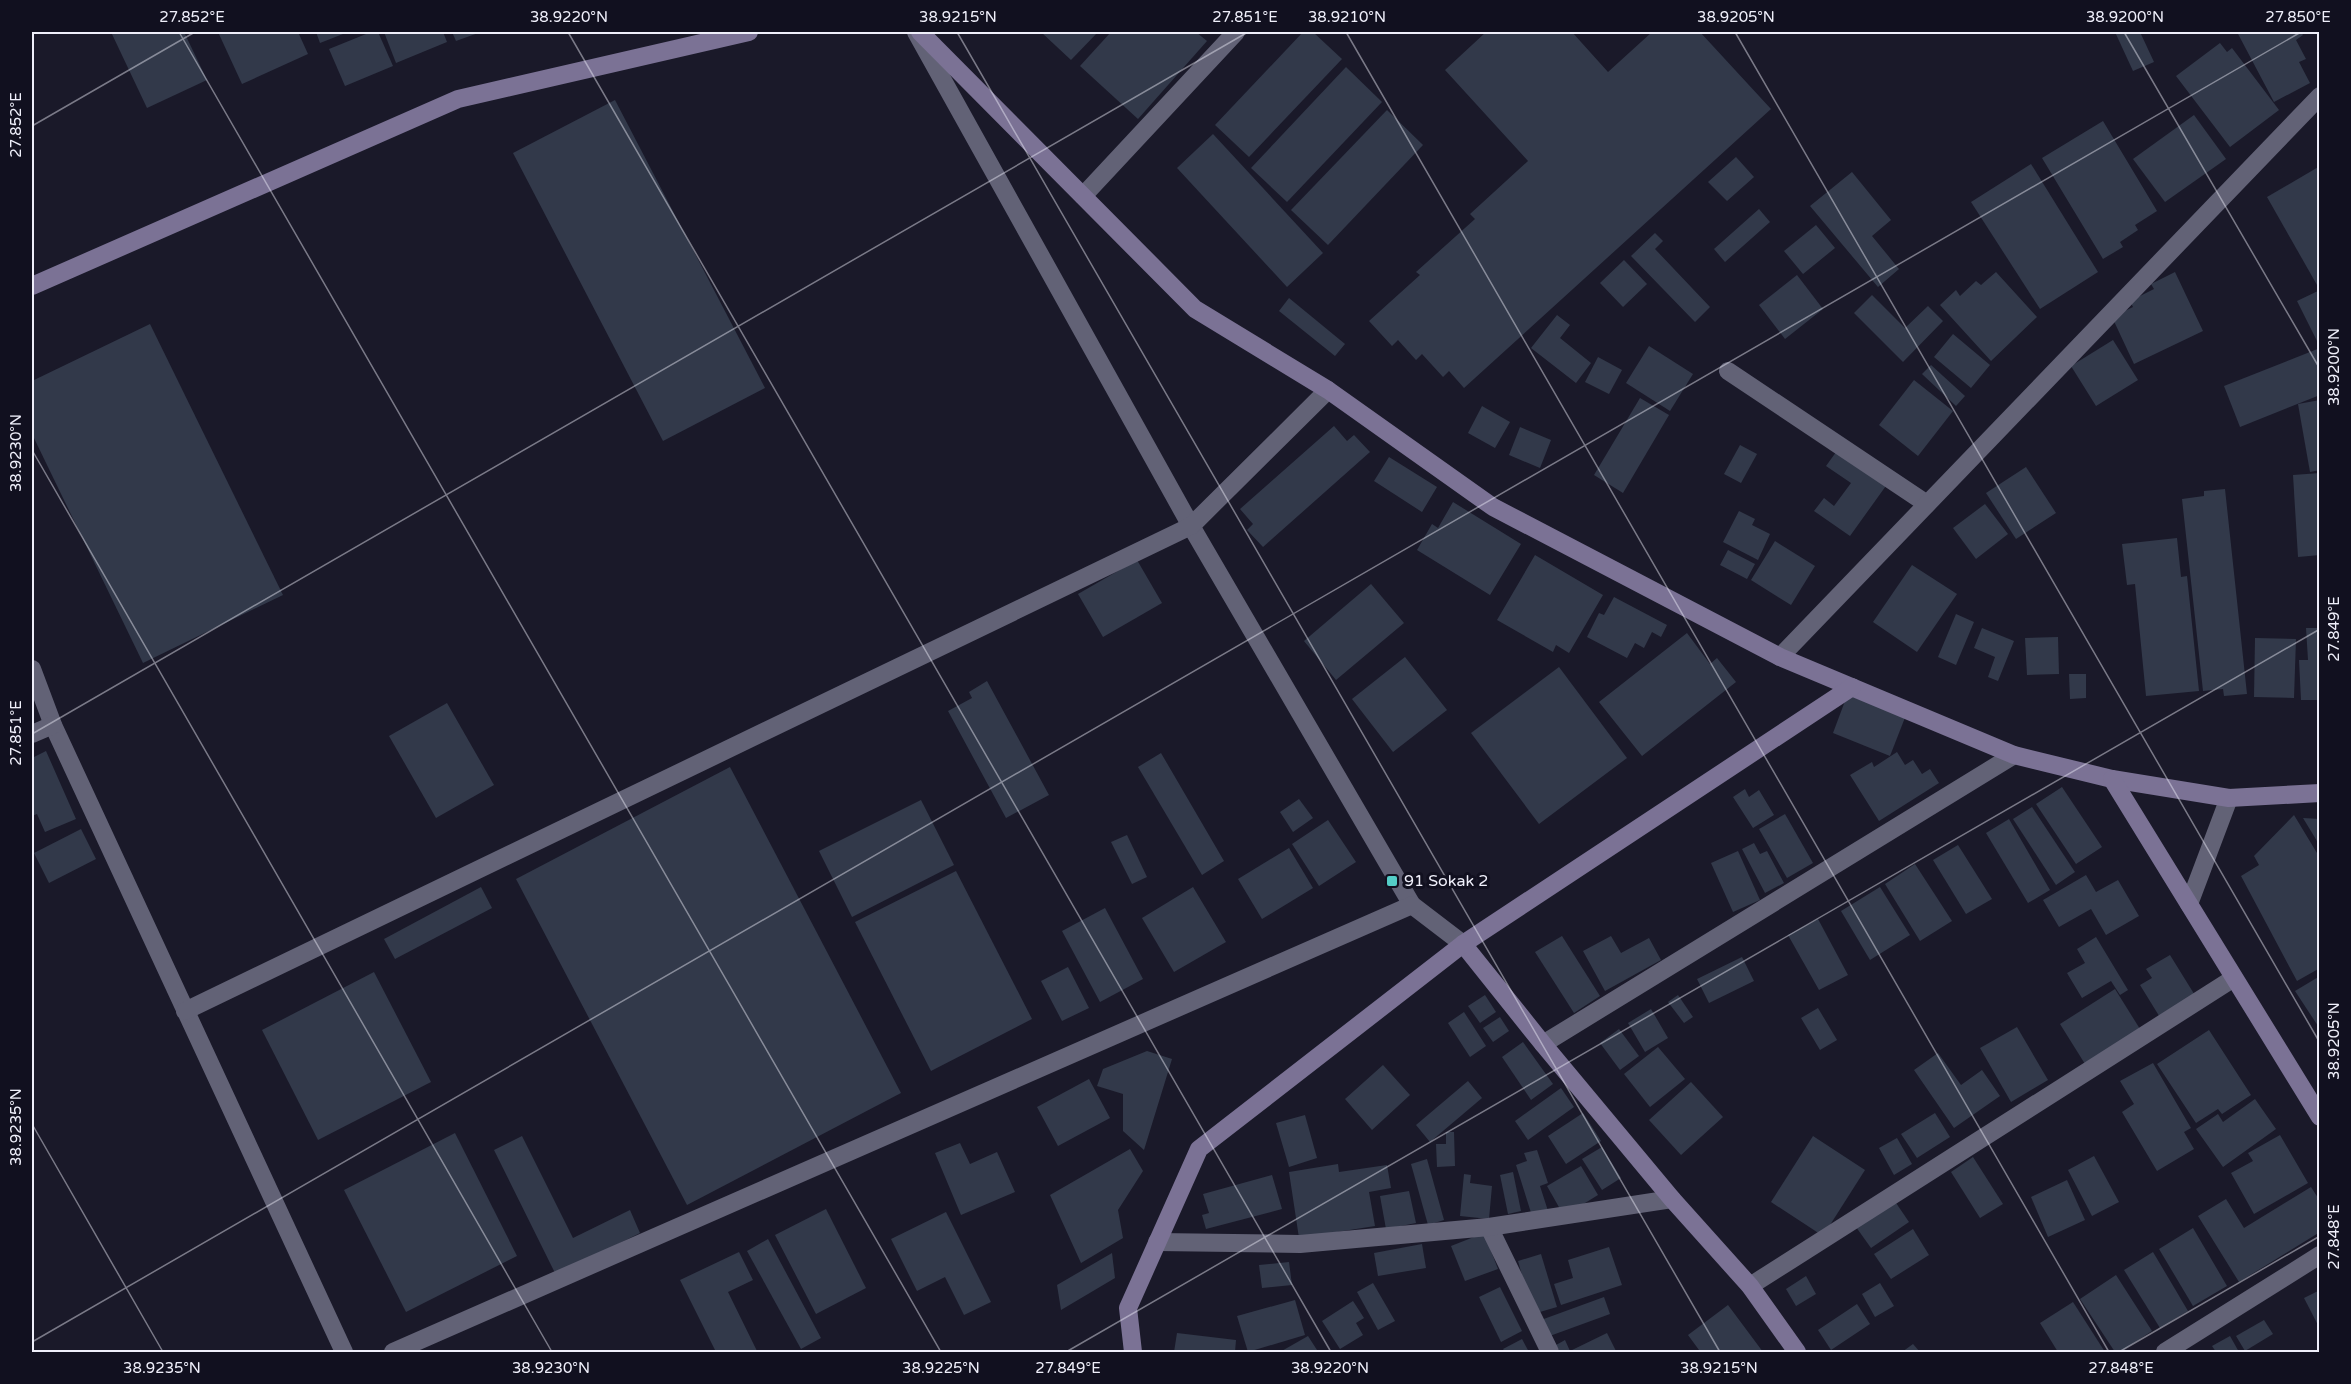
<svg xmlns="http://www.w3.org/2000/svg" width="2351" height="1384" viewBox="0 0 2351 1384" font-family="'Varela Round',sans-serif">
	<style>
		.building { fill: #32394a }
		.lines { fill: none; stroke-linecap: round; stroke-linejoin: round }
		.street { stroke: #626276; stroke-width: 18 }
		.secondary { stroke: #7b7295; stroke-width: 18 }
		.ticks { fill: none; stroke: #efeffa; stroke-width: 1.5; stroke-opacity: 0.45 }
		.poi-dot { fill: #54cdc7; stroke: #11101f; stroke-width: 2 }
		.labels { text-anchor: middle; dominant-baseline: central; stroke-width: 6; stroke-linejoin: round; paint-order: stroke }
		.poi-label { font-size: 16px; fill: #efeffa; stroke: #11101f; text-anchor: start }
		.neatline { fill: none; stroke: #efeffa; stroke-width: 2 }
		.ticks-label { font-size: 15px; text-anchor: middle; fill: #efeffa }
	</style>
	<rect width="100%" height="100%" fill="#1a1929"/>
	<g class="building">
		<path d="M111,32H184L207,80L147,108Z"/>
		<path d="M218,32H298L308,54L242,84Z"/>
		<path d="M316,32H342L343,34L320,43Z"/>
		<path d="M371,32H378L393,66L345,86L329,49Z"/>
		<path d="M384,32H443L447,42L396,63Z"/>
		<path d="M452,32H481L456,41Z"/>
		<path d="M1041,32H1098L1071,60Z"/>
		<path d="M1111,32H1196L1207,41L1138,119L1080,66Z"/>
		<path d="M1303,32H1313L1342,59L1249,157L1215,125Z"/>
		<path d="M1486,32H1572L1608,72L1652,32H1700L1771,109L1464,388L1449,371L1443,377L1422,354L1416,360L1398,340L1392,346L1369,321L1420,275L1416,272L1475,219L1470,214L1528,161L1445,70Z"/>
		<path d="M2115,32H2140L2154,62L2133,71Z"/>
		<path d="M2237,32H2301L2303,35L2296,40L2306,59L2299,62L2310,83L2274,102Z"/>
		<path d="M2220,43L2227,52L2232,48L2279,110L2230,147L2176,76Z"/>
		<path d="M1346,67L1382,102L1287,202L1251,168Z"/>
		<path d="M615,100L765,388L663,441L513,153Z"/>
		<path d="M1387,110L1423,145L1328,245L1291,210Z"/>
		<path d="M2194,115L2226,159L2165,202L2133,159Z"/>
		<path d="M2103,121L2157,211L2135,225L2138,230L2120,242L2123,247L2103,259L2042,158Z"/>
		<path d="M1213,134L1323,253L1287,287L1177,168Z"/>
		<path d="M1736,157L1754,177L1727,201L1708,182Z"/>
		<path d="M2031,164L2098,272L2040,309L1971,202Z"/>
		<path d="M2320,166V284L2317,285L2267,197Z"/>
		<path d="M1852,172L1891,220L1872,236L1899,269L1878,287L1810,206Z"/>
		<path d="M1759,209L1770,222L1725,262L1714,249Z"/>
		<path d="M1816,225L1835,248L1803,274L1784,251Z"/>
		<path d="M1655,233L1663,241L1655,249L1710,307L1695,322L1631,256Z"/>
		<path d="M1624,260L1647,284L1623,307L1600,283Z"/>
		<path d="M1996,272L2037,317L1991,361L1940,305L1956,290L1960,296L1976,281L1981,285Z"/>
		<path d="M2175,272L2203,331L2134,364L2112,317L2133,307L2130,301L2154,289L2151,284Z"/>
		<path d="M1797,275L1823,309L1785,339L1759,305Z"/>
		<path d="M2320,290V340L2317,341L2297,301Z"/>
		<path d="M1872,295L1905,328L1928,306L1943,321L1903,362L1854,313Z"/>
		<path d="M1289,298L1345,344L1335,356L1279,311Z"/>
		<path d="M1557,315L1570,325L1560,338L1591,363L1576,383L1531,348Z"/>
		<path d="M150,324L283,595L143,663L32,434V381Z"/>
		<path d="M1953,334L1990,365L1971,388L1934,357Z"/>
		<path d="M2113,340L2138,380L2096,406L2071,366Z"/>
		<path d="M1649,346L1693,374L1670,411L1626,383Z"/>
		<path d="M2320,348V395L2240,427L2224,386Z"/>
		<path d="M1598,357L1622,370L1609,394L1585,382Z"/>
		<path d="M1931,365L1965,396L1956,406L1922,374Z"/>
		<path d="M1914,380L1953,411L1918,456L1879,425Z"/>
		<path d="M1640,398L1669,415L1623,493L1594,475Z"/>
		<path d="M2320,400V470L2310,472L2298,404Z"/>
		<path d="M1482,406L1510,422L1495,448L1468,433Z"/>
		<path d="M1334,426L1347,441L1354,435L1370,452L1263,547L1247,530L1253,524L1240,509Z"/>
		<path d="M1520,427L1551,440L1540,468L1509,455Z"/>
		<path d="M1740,445L1757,454L1741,483L1724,474Z"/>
		<path d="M1839,448L1888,483L1850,536L1814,511L1824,498L1834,506L1851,483L1826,466Z"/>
		<path d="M1389,457L1437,487L1422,512L1374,481Z"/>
		<path d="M2026,467L2056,513L2016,539L1986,493Z"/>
		<path d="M2320,473V555L2298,557L2293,475Z"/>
		<path d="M2225,489L2247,694L2224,696L2223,689L2203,691L2182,499L2204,496V491Z"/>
		<path d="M1453,502L1521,544L1490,595L1417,550L1432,524L1438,528Z"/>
		<path d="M1985,504L2008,534L1976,559L1953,528Z"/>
		<path d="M1739,511L1755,519L1752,525L1770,534L1758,560L1723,542Z"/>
		<path d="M2177,538L2181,577L2187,576L2199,691L2146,696L2135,584L2127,585L2122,544Z"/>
		<path d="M1775,541L1815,566L1791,605L1751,580Z"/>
		<path d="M1728,550L1755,564L1747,579L1720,565Z"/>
		<path d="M1535,555L1603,595L1569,653L1556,645L1553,652L1497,620Z"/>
		<path d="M1137,560L1162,603L1103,637L1078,594Z"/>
		<path d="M1912,565L1957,594L1917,652L1873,622Z"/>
		<path d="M1371,584L1404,623L1336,680L1304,641Z"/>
		<path d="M1614,597L1667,625L1661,637L1652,632L1644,648L1635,643L1627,658L1587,637L1599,613L1604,615Z"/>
		<path d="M1956,614L1974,622L1956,665L1938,657Z"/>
		<path d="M1982,628L2014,641L1998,681L1988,677L1995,657L1974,648Z"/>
		<path d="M2306,628H2320V700H2301L2299,660H2308Z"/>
		<path d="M1687,633L1710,664L1717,658L1736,682L1642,756L1599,702Z"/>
		<path d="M2058,637L2059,674L2027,675L2025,638Z"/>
		<path d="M2255,638L2296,639L2294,698L2254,697Z"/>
		<path d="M1405,657L1447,710L1393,752L1352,699Z"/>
		<path d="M1559,667L1627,758L1539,824L1471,733Z"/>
		<path d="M2069,674H2086V698L2070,699Z"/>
		<path d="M987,681L1049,795L1006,818L948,711L972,698L969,692Z"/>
		<path d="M1848,693L1906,715L1890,756L1833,733Z"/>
		<path d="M447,703L494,785L436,818L389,736Z"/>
		<path d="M46,751L76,819L45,832L37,814L32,816V758Z"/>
		<path d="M1897,752L1905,765L1913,760L1922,774L1930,769L1939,783L1879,821L1850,775L1872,762L1874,767Z"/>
		<path d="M1161,753L1224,861L1202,875L1138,767Z"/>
		<path d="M730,767L901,1093L687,1205L516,879Z"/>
		<path d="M2062,787L2102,847L2076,864L2036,804Z"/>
		<path d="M1745,789L1749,797L1759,790L1774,815L1753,828L1733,797Z"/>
		<path d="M1299,799L1313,818L1293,832L1280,812Z"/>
		<path d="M921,800L954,865L852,917L819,851Z"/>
		<path d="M2032,807L2075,872L2056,885L2013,819Z"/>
		<path d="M1785,814L1813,863L1787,878L1759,829Z"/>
		<path d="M2294,815L2320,858V968L2297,981L2241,876L2259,865L2254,856Z"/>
		<path d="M2303,818L2320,819V846Z"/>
		<path d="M2009,819L2050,890L2028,903L1986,833Z"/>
		<path d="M1328,820L1356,862L1319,886L1292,844Z"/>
		<path d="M81,829L96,859L49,883L34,853Z"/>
		<path d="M1127,835L1147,877L1132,884L1111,842Z"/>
		<path d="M1754,843L1760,854L1767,851L1784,883L1765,893L1742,849Z"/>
		<path d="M1958,845L1992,899L1966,914L1933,860Z"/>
		<path d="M1289,848L1313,888L1262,919L1238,879Z"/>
		<path d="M1738,851L1760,900L1733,912L1711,863Z"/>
		<path d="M1915,864L1952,921L1920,941L1885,884Z"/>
		<path d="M956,871L1032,1019L931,1071L855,922Z"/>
		<path d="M2086,875L2096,892L2118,880L2139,916L2106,935L2091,909L2059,927L2043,900Z"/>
		<path d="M481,887L492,908L395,959L384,939Z"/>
		<path d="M1193,887L1226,942L1174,972L1142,918Z"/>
		<path d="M1880,887L1910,935L1870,960L1841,911Z"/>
		<path d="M1105,908L1143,979L1100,1002L1062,931Z"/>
		<path d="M1818,919L1848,975L1819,990L1788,935Z"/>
		<path d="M1562,936L1600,996L1574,1013L1535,952Z"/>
		<path d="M1611,936L1621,953L1649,938L1661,960L1605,991L1583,951Z"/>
		<path d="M2096,937L2128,990L2120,995L2111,981L2082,998L2067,973L2085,963L2077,949Z"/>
		<path d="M2170,955L2196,997L2161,1019L2140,985L2152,978L2146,969Z"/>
		<path d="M1742,957L1754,981L1709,1003L1697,979Z"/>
		<path d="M1068,967L1089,1008L1062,1021L1041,981Z"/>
		<path d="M374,972L431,1082L318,1140L262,1030Z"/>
		<path d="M2320,976V1029L2295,991Z"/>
		<path d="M2115,989L2140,1029L2085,1064L2060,1024Z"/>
		<path d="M1485,995L1496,1012L1480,1023L1468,1006Z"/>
		<path d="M1678,995L1693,1017L1684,1023L1668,1002Z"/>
		<path d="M1818,1008L1837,1040L1820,1050L1801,1018Z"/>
		<path d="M1651,1009L1668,1038L1645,1052L1628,1023Z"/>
		<path d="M1464,1012L1486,1046L1470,1057L1448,1023Z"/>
		<path d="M1500,1017L1509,1031L1493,1042L1483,1028Z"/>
		<path d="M2017,1027L2048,1080L2011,1102L1980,1048Z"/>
		<path d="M1619,1029L1639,1056L1620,1070L1600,1043Z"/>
		<path d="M2209,1030L2251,1095L2222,1114L2218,1109L2196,1123L2157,1064Z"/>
		<path d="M1523,1042L1553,1084L1531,1100L1502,1057Z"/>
		<path d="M1658,1047L1685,1079L1650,1107L1624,1074Z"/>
		<path d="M1147,1051L1172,1059L1144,1150L1123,1131V1094L1097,1086L1103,1069Z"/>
		<path d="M1938,1053L1961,1085L1982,1070L2000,1096L1954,1128L1914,1070Z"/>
		<path d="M2153,1063L2191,1128L2184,1132L2194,1149L2157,1171L2122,1112L2134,1104L2120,1081Z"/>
		<path d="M1383,1065L1410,1095L1372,1130L1345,1099Z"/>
		<path d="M1089,1079L1110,1118L1058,1146L1037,1107Z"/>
		<path d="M1468,1081L1482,1098L1430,1142L1416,1125Z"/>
		<path d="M1691,1082L1723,1117L1681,1155L1649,1120Z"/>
		<path d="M1561,1088L1574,1107L1528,1140L1515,1121Z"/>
		<path d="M2255,1099L2276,1129L2223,1167L2196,1129L2218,1114L2223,1122Z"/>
		<path d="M1583,1113L1601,1141L1566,1164L1548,1136Z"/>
		<path d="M1935,1113L1950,1137L1917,1158L1901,1134Z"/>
		<path d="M1305,1115L1317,1158L1289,1167L1276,1123Z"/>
		<path d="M1446,1132H1454L1455,1166L1437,1167L1436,1144H1446Z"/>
		<path d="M455,1133L517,1256L406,1312L344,1190Z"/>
		<path d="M2280,1135L2308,1183L2254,1214L2231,1173L2253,1161L2248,1153Z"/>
		<path d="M522,1136L573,1238L630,1210L640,1233L556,1275L494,1150Z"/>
		<path d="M1813,1136L1865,1170L1823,1236L1771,1202Z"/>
		<path d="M1897,1138L1912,1164L1894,1175L1879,1148Z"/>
		<path d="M960,1143L970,1164L997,1152L1015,1192L961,1215L935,1153Z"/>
		<path d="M1602,1147L1621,1178L1602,1190L1582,1159Z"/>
		<path d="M1130,1149L1143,1171L1118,1210L1123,1238L1081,1263L1050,1195Z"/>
		<path d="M1537,1150L1548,1183L1540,1186L1549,1214L1533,1219L1516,1165L1527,1161L1524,1153Z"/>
		<path d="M2094,1156L2119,1202L2092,1216L2068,1170Z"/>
		<path d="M1973,1157L2003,1204L1980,1218L1951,1172Z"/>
		<path d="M1427,1159L1444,1220L1428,1225L1411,1164Z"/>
		<path d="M1338,1164L1339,1172L1387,1165L1391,1188L1369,1192L1375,1226L1299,1238L1289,1172Z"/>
		<path d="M1581,1166L1598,1195L1564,1216L1547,1186Z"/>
		<path d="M1513,1172L1521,1211L1508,1214L1500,1175Z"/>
		<path d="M1464,1174L1471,1175L1470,1183L1492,1186L1489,1219L1460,1216Z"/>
		<path d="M1272,1175L1282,1209L1206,1229L1202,1215L1209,1213L1203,1194Z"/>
		<path d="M2067,1180L2085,1220L2048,1237L2031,1197Z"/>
		<path d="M2311,1187L2320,1201V1232L2239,1282L2198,1216L2226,1199L2244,1228Z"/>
		<path d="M1409,1191L1416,1223L1386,1229L1380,1196Z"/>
		<path d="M1894,1200L1909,1222L1871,1248L1856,1227Z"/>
		<path d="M826,1209L866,1288L816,1314L775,1235Z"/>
		<path d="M946,1212L991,1302L964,1315L945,1277L917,1291L891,1239Z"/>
		<path d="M2193,1228L2227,1286L2193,1306L2159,1249Z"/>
		<path d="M1913,1229L1929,1255L1891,1279L1874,1254Z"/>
		<path d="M1484,1233L1498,1269L1465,1281L1451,1246Z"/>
		<path d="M768,1239L821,1338L801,1349L747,1251Z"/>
		<path d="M1422,1244L1426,1268L1378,1276L1374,1253Z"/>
		<path d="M1609,1247L1622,1285L1561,1305L1554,1284L1573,1278L1568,1260Z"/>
		<path d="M739,1252L753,1280L728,1292L757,1351L716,1352L680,1280Z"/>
		<path d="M2153,1252L2188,1311L2160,1328L2124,1270Z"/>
		<path d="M1112,1253L1115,1278L1061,1310L1057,1285Z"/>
		<path d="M1541,1254L1557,1307L1533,1314L1518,1261Z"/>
		<path d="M1289,1262L1292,1285L1262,1288L1259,1265Z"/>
		<path d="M2116,1275L2152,1331L2120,1352H2115L2080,1299Z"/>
		<path d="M1806,1276L1816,1294L1796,1306L1786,1289Z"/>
		<path d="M1373,1283L1395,1321L1378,1330L1357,1292Z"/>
		<path d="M1880,1283L1894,1306L1875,1317L1862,1294Z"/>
		<path d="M1500,1287L1522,1331L1501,1342L1479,1297Z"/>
		<path d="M2320,1290V1329L2304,1298Z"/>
		<path d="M1604,1297L1610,1314L1547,1337L1541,1320Z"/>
		<path d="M1295,1300L1305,1335L1248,1352L1237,1316Z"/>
		<path d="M1353,1301L1364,1318L1356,1323L1363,1335L1340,1349L1322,1321Z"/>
		<path d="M2073,1302L2105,1352H2058L2040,1323Z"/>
		<path d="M1857,1304L1870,1324L1831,1350L1818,1330Z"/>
		<path d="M1728,1305L1763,1352H1695L1699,1350L1688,1335Z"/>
		<path d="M2264,1320L2273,1334L2245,1351L2236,1336Z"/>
		<path d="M1177,1333L1236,1340L1235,1352H1174Z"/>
		<path d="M1607,1333L1616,1351L1614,1352H1560L1556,1345L1565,1340L1570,1351Z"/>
		<path d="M1308,1336L1317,1350L1313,1352H1280Z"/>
		<path d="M2230,1336L2239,1352H2216L2212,1346Z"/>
		<path d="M1522,1339L1529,1352H1505L1503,1349Z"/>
		<path d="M1913,1344L1920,1352H1902Z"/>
	</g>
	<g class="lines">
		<g class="street">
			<path d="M916,32L1191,526L1412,905L1463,944"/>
			<path d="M1083,196L1236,32"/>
			<path d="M1728,371L1927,504"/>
			<path d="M1780,657L2320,96"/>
			<path d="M32,669L53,725L344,1352"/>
			<path d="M32,734L53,725"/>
			<path d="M2189,904L2229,798"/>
			<path d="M185,1011L1191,526L1328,390"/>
			<path d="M1543,1044L2014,755"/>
			<path d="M1489,1227L1550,1352"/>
			<path d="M1157,1242L1300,1244L1489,1227L1672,1199"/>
			<path d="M1750,1286L2234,978"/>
			<path d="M393,1352L1412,905"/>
			<path d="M2165,1352L2320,1255"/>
		</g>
		<g class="secondary">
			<path d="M920,32L1195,309L1328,390L1493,507L1780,657L2014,755L2112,779L2229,798L2320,793"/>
			<path d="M32,286L458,99L749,32"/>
			<path d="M2112,779L2320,1117"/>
			<path d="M1463,944L1543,1044L1672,1199L1750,1286L1797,1352"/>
			<path d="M1133,1352L1128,1308L1199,1149L1463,944L1852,687"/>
		</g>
	</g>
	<path class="ticks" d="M179,32L941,1352M568,32L1331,1352M957,32L1720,1352M1346,32L2109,1352M1735,32L2320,1043M2124,32L2320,369M32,126L195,32M32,450L552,1352M32,734L1248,32M32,1124L163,1352M32,1342L2301,32M1066,1352L2320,629M2119,1352L2320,1236"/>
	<rect class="poi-dot" x="1386" y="875" width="12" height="12" rx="3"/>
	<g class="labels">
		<g class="poi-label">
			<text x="1404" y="881">91 Sokak 2</text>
		</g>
	</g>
	<rect width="2351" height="1384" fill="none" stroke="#11101f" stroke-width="66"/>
	<rect x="33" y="33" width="2285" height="1318" class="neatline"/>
	<g class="ticks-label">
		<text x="192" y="22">27.852°E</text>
		<text x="569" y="22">38.9220°N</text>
		<text x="958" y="22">38.9215°N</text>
		<text x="1245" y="22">27.851°E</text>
		<text x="1347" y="22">38.9210°N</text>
		<text x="1736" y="22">38.9205°N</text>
		<text x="2125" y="22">38.9200°N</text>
		<text x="2298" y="22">27.850°E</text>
		<text transform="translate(16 125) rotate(-90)" y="5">27.852°E</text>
		<text transform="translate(2334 367) rotate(-90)" y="5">38.9200°N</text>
		<text transform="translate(16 453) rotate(-90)" y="5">38.9230°N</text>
		<text transform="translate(2334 629) rotate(-90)" y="5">27.849°E</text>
		<text transform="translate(16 733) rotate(-90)" y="5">27.851°E</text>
		<text transform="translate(2334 1041) rotate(-90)" y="5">38.9205°N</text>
		<text transform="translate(16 1127) rotate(-90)" y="5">38.9235°N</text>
		<text transform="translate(2334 1237) rotate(-90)" y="5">27.848°E</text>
		<text x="162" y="1373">38.9235°N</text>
		<text x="551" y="1373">38.9230°N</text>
		<text x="941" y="1373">38.9225°N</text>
		<text x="1068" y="1373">27.849°E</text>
		<text x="1330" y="1373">38.9220°N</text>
		<text x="1719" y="1373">38.9215°N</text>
		<text x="2121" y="1373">27.848°E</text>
	</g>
</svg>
